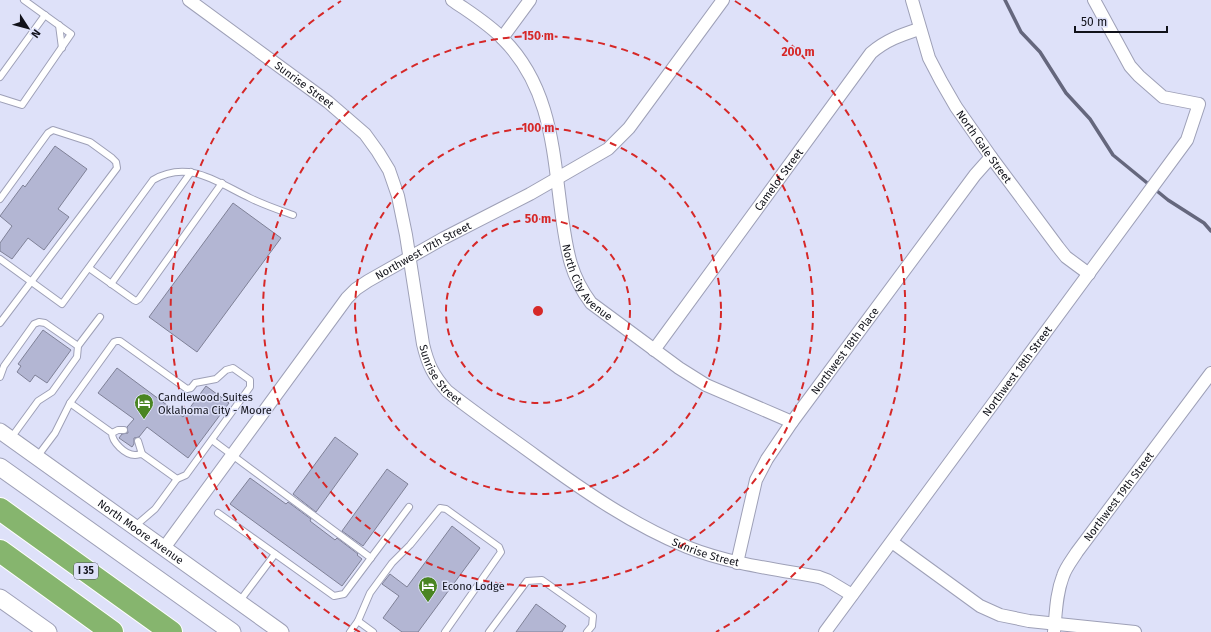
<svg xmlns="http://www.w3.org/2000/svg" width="1211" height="632" viewBox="0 0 1211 632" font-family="'Fira Sans',sans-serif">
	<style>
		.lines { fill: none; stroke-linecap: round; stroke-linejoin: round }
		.stream { stroke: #65677d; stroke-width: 3.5 }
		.building { fill: #b3b6d3; stroke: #7f8197 }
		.service-casing { stroke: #9ea0b7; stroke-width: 8 }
		.minor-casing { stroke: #9ea0b7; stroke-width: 14 }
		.tertiary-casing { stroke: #9ea0b7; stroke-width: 17 }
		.secondary-casing { stroke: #9ea0b7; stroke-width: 19 }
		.motorway-casing { stroke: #fff; stroke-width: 24 }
		.service { stroke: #fff; stroke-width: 6 }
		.minor { stroke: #fff; stroke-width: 12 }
		.tertiary { stroke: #fff; stroke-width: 15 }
		.secondary { stroke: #fff; stroke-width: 17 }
		.motorway { stroke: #86b56e; stroke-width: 22 }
		.ring { fill: none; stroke: #d62828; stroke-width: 2; stroke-dasharray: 7 5 }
		.labels { text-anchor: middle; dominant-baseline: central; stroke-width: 3; stroke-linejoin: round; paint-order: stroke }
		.shield { fill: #dee1f9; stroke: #4e505d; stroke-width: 1 }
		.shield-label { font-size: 10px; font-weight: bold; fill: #11121a }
		.street-label { font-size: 11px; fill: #11121a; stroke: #dee1f9 }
		.poi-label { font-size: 11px; fill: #11121a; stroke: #dee1f9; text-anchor: start }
		.centre { fill: #d62828; stroke: #dee1f9; stroke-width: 2 }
		.ring-label { font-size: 12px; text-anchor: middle; font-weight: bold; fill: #d62828; stroke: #dee1f9; stroke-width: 3; stroke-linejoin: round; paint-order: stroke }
	</style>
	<rect width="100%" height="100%" fill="#dee1f9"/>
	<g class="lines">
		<path class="stream" d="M1005,0L1021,32L1040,52L1066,93L1090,119L1113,155L1168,200L1204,223L1211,231"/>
	</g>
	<g class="building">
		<path d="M55,146L87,169L58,209L69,217L44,250L28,238L12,259L0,251V243L12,226L0,216L23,185L25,187Z"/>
		<path d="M233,203L281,238L197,352L149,317Z"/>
		<path d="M43,330L71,350L47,383L35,375L30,382L17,372L21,366L18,364Z"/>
		<path d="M117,368L183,417L206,386L229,403L188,458L147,427L139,437L134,438V444L132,447L119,438L122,434L128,433L127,427L134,419L98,393Z"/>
		<path d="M335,437L358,454L316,512L293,494Z"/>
		<path d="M387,469L408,484L363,546L342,531Z"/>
		<path d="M250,478L286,504L288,502L311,519L310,521L335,540L337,538L358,554L357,555L362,559L342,586L230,504Z"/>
		<path d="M452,526L480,548L418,632H402L383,618L399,596L382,584L390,574L407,587Z"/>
		<path d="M536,604L566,626L562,632H516Z"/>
	</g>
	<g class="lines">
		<g class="service-casing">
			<g id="service">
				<path d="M59,25L62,48"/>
				<path d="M0,77L45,15"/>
				<path d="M0,98L22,105L71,34L24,0"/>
				<path d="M0,199L48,133L53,130L90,142L112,158L116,162L117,168L0,323"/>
				<path d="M0,259L62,304L153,180C189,159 218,183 250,198C264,205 279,210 293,215"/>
				<path d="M89,268L134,300L136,301L139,299L222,183"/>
				<path d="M111,284L191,172"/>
				<path d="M0,377L4,366L34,324L39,322L45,323L78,346"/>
				<path d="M70,403L112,433C112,442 125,455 135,455C138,455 140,454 142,454L177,479"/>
				<path d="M112,433L118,430H124"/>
				<path d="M11,438L38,401L52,392L77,357L78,346L100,317"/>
				<path d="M212,440L371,558"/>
				<path d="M138,441L142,454"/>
				<path d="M37,457L55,433L70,403L114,342L117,341H120L187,389L191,388L195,383L216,379L226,370L233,368L250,380V387L186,475L177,479L155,509L134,527"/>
				<path d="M218,513L334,596L344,594L409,507"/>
				<path d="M239,602L275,554"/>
				<path d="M358,621L373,632"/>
				<path d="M350,632L358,621L370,593L392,563L410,545L440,508L446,509L499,547L501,552L445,632"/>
				<path d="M489,632L527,581L542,580L593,616L592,626L587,632"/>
			</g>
		</g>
		<g class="minor-casing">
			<g id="minor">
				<path id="s1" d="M189,0L328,102L365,134L378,152L389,170L398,196L406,235L423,344C428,365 433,375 447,391C476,414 507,435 537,457C584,491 633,525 687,547C730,564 774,569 819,577L827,580L852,595"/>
				<path id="s2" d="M452,0C469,12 489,24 503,39C552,88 553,153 562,217C567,251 570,275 591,303L679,368L706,385L792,422"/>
				<path id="s3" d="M912,0L929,58L941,81L956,107L991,157L1058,247L1066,257L1089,274"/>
				<path d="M502,38L530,0"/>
				<path id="s4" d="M654,350L871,53C886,40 901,35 919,29"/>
				<path d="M892,542L980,606L1000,615L1029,621L1135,632"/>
				<path id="s5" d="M164,548L347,298L356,289L368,281L444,238L530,194L608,149L629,128L723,0"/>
				<path id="s6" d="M737,563L756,480L767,459L792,422L975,175L991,157"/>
				<path id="s7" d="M825,632L1187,140L1199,104L1163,97L1139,76L1130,66L1094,0"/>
				<path id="s8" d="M1054,632C1056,613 1056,594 1063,576C1066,567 1072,560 1077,552L1211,373"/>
			</g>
		</g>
		<g class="tertiary-casing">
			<g id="tertiary">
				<path id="s9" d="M0,431L281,632"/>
			</g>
		</g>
		<g class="secondary-casing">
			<g id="secondary">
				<path d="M0,467L232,632"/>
				<path d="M0,598L48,632"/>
			</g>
		</g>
		<g class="motorway-casing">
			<g id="motorway">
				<path d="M0,509L171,632"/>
				<path d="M0,551L112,632"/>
			</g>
		</g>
		<use href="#service" class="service"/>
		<use href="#minor" class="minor"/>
		<use href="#tertiary" class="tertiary"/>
		<use href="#secondary" class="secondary"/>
		<use href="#motorway" class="motorway"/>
	</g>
	<g class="ring">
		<circle cx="538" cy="311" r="92"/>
		<circle cx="538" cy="311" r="183"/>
		<circle cx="538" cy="311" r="275"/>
		<path d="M360 632A367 367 0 0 1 341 1M735 1A367 367 0 0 1 716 632"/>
	</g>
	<defs>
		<g id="hotel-pin" transform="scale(1)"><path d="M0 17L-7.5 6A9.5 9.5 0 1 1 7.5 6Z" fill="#4a8522" stroke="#dee1f9"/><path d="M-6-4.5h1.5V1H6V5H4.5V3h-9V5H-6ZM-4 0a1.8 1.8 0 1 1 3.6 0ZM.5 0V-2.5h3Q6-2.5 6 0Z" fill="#fff"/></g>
	</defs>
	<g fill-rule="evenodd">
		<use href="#hotel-pin" x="144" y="403"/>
		<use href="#hotel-pin" x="428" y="586"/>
	</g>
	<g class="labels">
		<rect class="shield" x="74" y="563" width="24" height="16" rx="3"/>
		<g class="shield-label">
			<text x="86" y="571">I 35</text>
		</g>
		<g class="street-label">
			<text stroke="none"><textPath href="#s1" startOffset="143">Sunrise Street</textPath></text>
			<text stroke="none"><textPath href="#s3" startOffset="165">North Gale Street</textPath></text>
			<text stroke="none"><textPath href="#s4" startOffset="211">Camelot Street</textPath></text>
			<text stroke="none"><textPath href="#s5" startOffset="400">Northwest 17th Street</textPath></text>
			<text stroke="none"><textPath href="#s2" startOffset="328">North City Avenue</textPath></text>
			<text stroke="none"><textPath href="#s6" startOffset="242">Northwest 18th Place</textPath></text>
			<text stroke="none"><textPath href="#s7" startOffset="324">Northwest 18th Street</textPath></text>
			<text stroke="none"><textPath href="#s1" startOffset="478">Sunrise Street</textPath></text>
			<text stroke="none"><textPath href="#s8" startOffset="154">Northwest 19th Street</textPath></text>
			<text stroke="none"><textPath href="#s9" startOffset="173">North Moore Avenue</textPath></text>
			<text stroke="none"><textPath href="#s1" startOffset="802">Sunrise Street</textPath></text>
		</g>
		<g class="poi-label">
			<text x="158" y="397">Candlewood Suites<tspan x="158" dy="13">Oklahoma City - Moore</tspan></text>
			<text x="442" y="586">Econo Lodge</text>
		</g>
	</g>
	<circle cx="538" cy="311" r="6" class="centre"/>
	<g class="ring-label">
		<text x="538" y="40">150 m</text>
		<text x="798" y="56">200 m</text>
		<text x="538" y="132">100 m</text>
		<text x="538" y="223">50 m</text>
	</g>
	<g transform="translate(28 28) rotate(126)" stroke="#dee1f9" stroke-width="3" paint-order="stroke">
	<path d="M0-3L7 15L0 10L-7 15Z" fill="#11121a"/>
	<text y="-6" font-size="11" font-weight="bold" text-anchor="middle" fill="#11121a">N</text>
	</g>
	<path d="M1075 26v6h92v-6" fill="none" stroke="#11121a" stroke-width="2"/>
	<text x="1081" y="26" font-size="12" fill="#11121a" stroke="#dee1f9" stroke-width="3" paint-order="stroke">50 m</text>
</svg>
